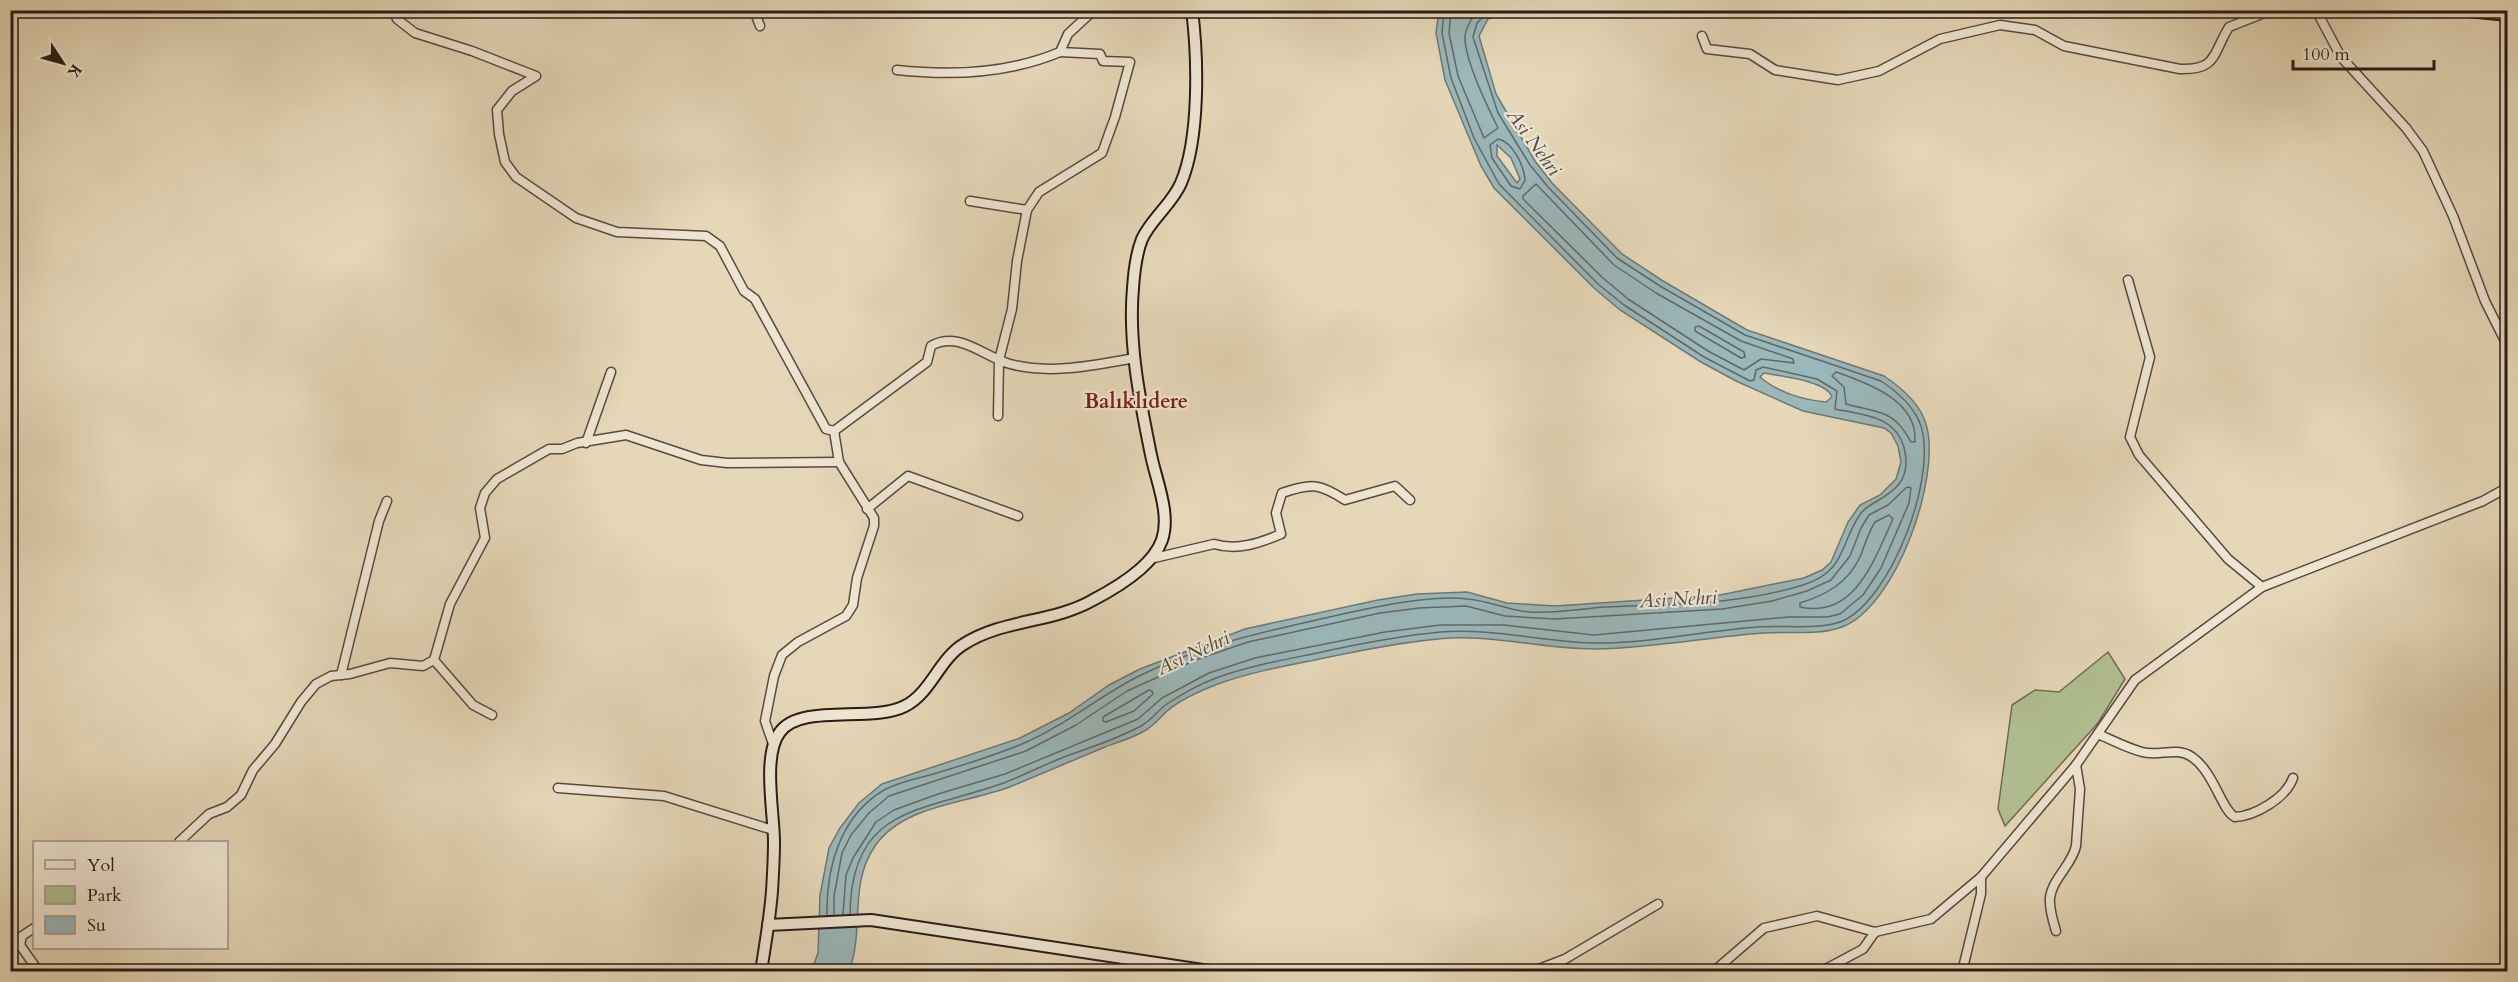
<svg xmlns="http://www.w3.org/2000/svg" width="2518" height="982" viewBox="0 0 2518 982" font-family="Cardo,serif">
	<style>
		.green { fill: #b1bf92; stroke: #6e6c54; stroke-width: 1.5 }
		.water { fill: #9ab7b9; stroke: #6d7877; stroke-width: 1.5; fill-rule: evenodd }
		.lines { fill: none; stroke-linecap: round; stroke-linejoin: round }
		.shore { stroke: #626867; stroke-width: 1.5 }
		.street-casing { stroke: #59493e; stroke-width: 11 }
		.secondary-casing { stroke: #2a1a15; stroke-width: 14 }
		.street { stroke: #eee5d1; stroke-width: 8 }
		.secondary { stroke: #eee5d1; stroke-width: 10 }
		.labels { text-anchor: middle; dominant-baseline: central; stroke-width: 4.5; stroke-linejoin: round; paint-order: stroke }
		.water-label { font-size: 20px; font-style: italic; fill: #4c4946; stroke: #eee5d1 }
		.quarter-label { font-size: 21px; font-weight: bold; fill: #7a1f14; stroke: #eee5d1 }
	</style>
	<rect width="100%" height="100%" fill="#e5d7b8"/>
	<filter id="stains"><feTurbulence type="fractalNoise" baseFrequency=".00333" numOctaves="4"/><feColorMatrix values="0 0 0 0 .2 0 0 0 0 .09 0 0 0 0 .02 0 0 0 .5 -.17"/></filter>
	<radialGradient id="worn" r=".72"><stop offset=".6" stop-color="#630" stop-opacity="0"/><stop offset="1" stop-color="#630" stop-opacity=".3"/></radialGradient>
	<path class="green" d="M2108,652L2125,679L2098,723L2005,826L1998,809L2012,705L2035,690L2059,692Z"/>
	<path class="water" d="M1439,11H1510L1488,19L1479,36L1496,94L1535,161L1552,183L1622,254L1663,281L1747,330L1884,376C1902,388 1920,403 1926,424C1942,476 1896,607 1842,627C1819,636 1788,631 1763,633C1708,637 1653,648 1597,649C1543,650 1492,633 1438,639C1395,643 1352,652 1310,661C1279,667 1248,673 1218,684C1202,690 1180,700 1167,711C1160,718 1154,725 1146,730C1133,738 1118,742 1105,747C1074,760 1043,773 1012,786C967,804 904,804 875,846C848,885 865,929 849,971L811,972L818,953L820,895L829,848L840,828L859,803L882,784L1020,738L1069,713L1109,685L1140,669L1245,629L1378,600L1417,594L1467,592L1507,603L1555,606L1720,595L1804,578L1822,570L1831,562L1848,522L1860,505L1880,495L1896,479L1901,462L1898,446L1891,433L1884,428L1803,411L1736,381L1701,362L1620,310L1594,288L1494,188L1481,166L1445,80L1436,33ZM1497,145L1511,158L1520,179L1517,183L1497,156ZM1764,373C1780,376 1827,381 1832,397L1826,402C1803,400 1777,392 1760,377Z"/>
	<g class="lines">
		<g class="shore">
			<path d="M1451,10L1449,33L1458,76L1484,138L1498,128C1488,108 1464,58 1465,36C1466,26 1472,18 1477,10"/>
			<path d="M1498,139C1513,142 1524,166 1525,180L1520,189L1511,186L1492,158L1490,145Z"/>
			<path d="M1536,184L1614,265L1656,293L1741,341L1793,359L1794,363L1761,359L1744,370L1708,351L1628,299L1603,278L1523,199V196Z"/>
			<path d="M1699,326L1744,352L1745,357L1741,358L1695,331V327Z"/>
			<path d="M1836,372C1867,383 1918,400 1915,442H1911C1894,409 1878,413 1846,404L1844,387L1832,376Z"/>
			<path d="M1889,515L1893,519C1874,560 1855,619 1800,607V603C1826,595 1848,583 1860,557C1865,545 1868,533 1875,522Z"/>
			<path d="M1149,690L1152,691L1153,694L1134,711L1106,722L1103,721V717Z"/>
			<path d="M850,914C851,803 927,812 1006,782C1026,774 1044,765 1064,757C1089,748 1117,739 1141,726C1151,721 1158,710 1167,704C1182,694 1200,684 1216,678C1249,666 1283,660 1317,653C1358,644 1399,636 1440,632C1492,628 1540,641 1592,643C1647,644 1702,631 1757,627C1781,625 1818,630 1840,622C1891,603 1941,470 1919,421C1911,403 1896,391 1881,381L1745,335L1660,286L1617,258L1548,187L1530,165L1498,113L1473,37L1477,23L1490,10"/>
			<path d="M827,915C826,868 840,816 884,790C898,782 915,779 930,775C961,766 992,756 1022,744C1065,726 1100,695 1141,675C1199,647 1250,635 1312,621C1348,613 1383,604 1420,600C1436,598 1453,597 1468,599C1489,601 1508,610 1529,612C1554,614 1580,609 1605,607C1671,604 1739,605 1803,585C1847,571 1839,544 1861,513C1870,502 1887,499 1899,484C1906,475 1907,463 1905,452C1898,416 1865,415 1835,409L1837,391L1817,379L1763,367L1756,370L1754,380L1750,381L1704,357L1624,305L1598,284L1499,184L1474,138L1451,78L1442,33L1444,10"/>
			<path d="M834,915V896L842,853L851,835L869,813L889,796L1026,751L1076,725L1127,691L1198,659L1248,642L1380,613L1419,608L1466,606L1505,616L1555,619L1722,609L1772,601L1807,591L1831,580L1850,556L1861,528L1869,515L1888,505L1907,487L1911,488L1909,503L1881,568L1863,595L1840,614L1827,617H1788L1594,635L1504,625H1440L1385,632L1255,658L1209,673L1162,698L1138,719L1005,774L938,794L894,810L876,822L853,858L846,875L843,915"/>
		</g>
		<g class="street-casing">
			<g id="street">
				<path d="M393,10L397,19L415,33L472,51L536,76L512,91L497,110L499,134L505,162L516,177L576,218L617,232L706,236L720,246L744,291L755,299L826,429L834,431L839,462L874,518V526L857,578L853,605L846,616L798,642L782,655L774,676L765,721L773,744"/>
				<path d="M754,10L760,26"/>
				<path d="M2316,10L2341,57L2406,128L2423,151L2453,216L2485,301L2508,347"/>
				<path d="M1702,36L1707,49L1750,54L1775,70L1838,80L1879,71L1940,39L2000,25L2035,30L2064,46L2180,69C2217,70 2212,55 2229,27L2272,10"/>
				<path d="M897,70C952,76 1010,73 1060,52L1068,34L1094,10"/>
				<path d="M970,201L1027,210"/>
				<path d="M2128,280L2150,357L2130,437L2139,455L2228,559L2262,587"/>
				<path d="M998,416L999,360L1012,309L1017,261L1027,210L1039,192L1102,153L1115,117L1130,62L1103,61L1100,54L1060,52"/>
				<path d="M834,431L927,362L931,346C959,330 984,357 1010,364C1051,375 1094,365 1135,358"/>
				<path d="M586,443L611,372"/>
				<path d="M867,509L908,476L1018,516"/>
				<path d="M1150,559L1214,544C1237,551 1260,543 1281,534L1276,513L1282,493C1311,483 1319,483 1345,500L1395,486L1410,500"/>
				<path d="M434,660L473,705L492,715"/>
				<path d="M341,675L379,521L387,501"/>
				<path d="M2098,734C2112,740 2127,748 2142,752C2159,757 2176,746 2192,757C2214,772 2222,811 2235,817C2255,816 2286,798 2293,778"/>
				<path d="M558,788L664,796L773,830"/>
				<path d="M179,842L209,814L227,807L241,795L253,770L275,744L301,702L316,684L331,676L350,674L390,663L423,666L434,660L450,604L485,538L480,508L485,493L497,479L549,449H562L577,443L626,435L701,460L727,463L839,462"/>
				<path d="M2506,895L2508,894"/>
				<path d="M34,928L22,936L20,945L39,972"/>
				<path d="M2056,931C2053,921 2049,909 2050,898C2052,879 2072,865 2076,846L2080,789L2076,765"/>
				<path d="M1531,972L1565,959L1658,904"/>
				<path d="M1713,972L1764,928L1817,916L1875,932L1931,919L1981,877L2076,765L2135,680L2262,587L2483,501L2508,487"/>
				<path d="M1820,972L1863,949L1875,932"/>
				<path d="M1962,972L1981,894V877"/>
			</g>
		</g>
		<g class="secondary-casing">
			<g id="secondary">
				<path d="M2457,10L2508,15"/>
				<path d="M768,925L871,920L1216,972"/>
				<path d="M761,972C765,945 770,918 772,891C773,875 774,858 774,842C774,813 762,755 780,732C801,703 872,723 905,706C931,693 939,659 964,644C1003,619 1053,623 1093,600C1116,588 1153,566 1162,540C1171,514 1156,480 1151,455C1140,401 1128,343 1133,288C1134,273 1136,254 1142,239C1152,218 1172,204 1181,183C1200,138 1198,58 1192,10"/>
			</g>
		</g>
		<use href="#street" class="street"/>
		<use href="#secondary" class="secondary"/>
	</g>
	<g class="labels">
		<g class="water-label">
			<text transform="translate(1534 142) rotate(54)">Asi Nehri</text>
			<text transform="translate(1678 599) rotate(-3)">Asi Nehri</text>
			<text transform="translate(1193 653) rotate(-25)">Asi Nehri</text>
		</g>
		<g class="quarter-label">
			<text x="1136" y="401">Balıklıdere</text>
		</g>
	</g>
	<rect width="2518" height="982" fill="none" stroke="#e5d7b8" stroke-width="36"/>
	<rect x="12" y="12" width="2494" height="958" fill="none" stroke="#2a1a15" stroke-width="3"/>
	<rect x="18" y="18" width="2482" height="946" fill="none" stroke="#2a1a15" stroke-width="1.5"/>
	<rect x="33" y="841" width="195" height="108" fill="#eee5d1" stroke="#a09486" stroke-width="1.5"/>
	<rect x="45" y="860" width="30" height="9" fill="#eee5d1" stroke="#a09486" stroke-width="1.5"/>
	<text x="87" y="871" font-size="18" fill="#2a1a15">Yol</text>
	<rect x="45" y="886" width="30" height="18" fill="#b1bf92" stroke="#a09486" stroke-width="1.5"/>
	<text x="87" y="901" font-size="18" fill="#2a1a15">Park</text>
	<rect x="45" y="916" width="30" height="18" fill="#9ab7b9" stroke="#a09486" stroke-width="1.5"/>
	<text x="87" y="931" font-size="18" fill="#2a1a15">Su</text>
	<g transform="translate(63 63) rotate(126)" stroke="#eee5d1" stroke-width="4.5" paint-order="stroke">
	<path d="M0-4.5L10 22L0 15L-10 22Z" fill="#2a1a15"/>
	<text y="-9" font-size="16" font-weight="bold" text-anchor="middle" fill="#2a1a15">K</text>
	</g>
	<path d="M2293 60v9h141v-9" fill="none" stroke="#2a1a15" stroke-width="3"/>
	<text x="2302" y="60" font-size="18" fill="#2a1a15" stroke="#eee5d1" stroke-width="4.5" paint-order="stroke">100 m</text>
	<rect width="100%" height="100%" filter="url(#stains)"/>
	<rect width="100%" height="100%" fill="url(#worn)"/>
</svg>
